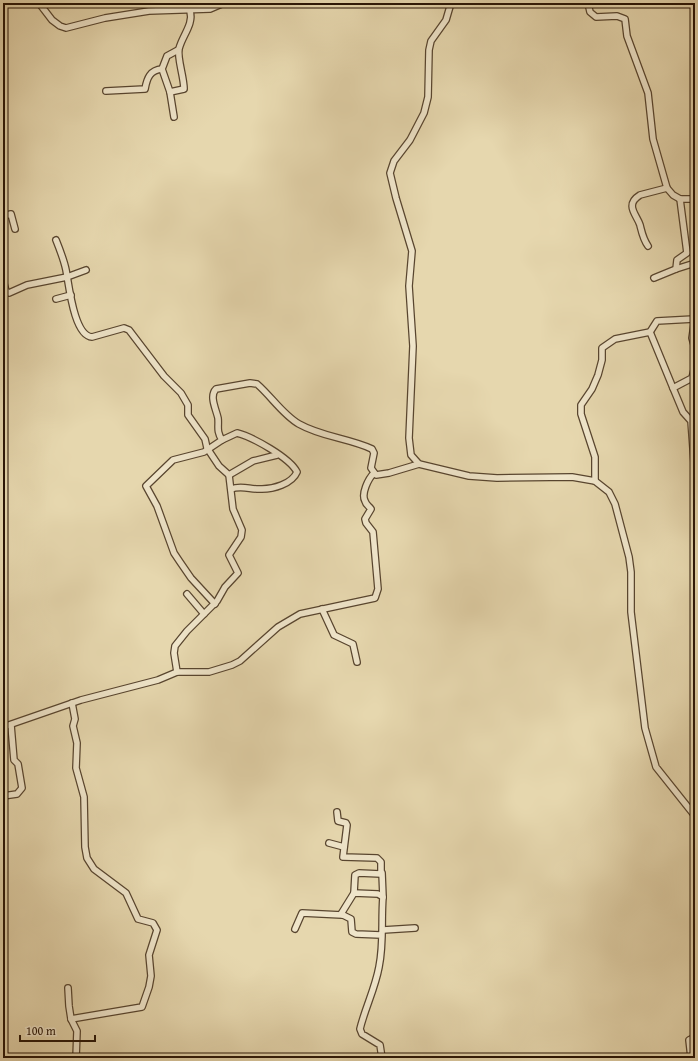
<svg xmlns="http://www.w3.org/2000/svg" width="698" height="1061" viewBox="0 0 698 1061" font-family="'Gentium Book Plus',serif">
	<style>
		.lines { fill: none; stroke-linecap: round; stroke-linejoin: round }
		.minor-casing { stroke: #58452f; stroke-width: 8 }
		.minor { stroke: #efe5ca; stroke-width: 5.5 }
	</style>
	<rect width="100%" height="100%" fill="#e6d7ae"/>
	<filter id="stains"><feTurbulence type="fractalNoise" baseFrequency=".005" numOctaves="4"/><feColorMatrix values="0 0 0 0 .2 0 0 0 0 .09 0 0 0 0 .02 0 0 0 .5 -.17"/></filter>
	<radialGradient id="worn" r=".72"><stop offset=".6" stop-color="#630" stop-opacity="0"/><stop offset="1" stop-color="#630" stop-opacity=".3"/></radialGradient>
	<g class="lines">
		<g class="minor-casing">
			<g id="minor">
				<path d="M39,3L52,20L60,26L66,28L105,18L149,11L210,9L224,3"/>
				<path d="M451,3L446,20L431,41L429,50L428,97L424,113L410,140L394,161L390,173L396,198L412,251L409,286L413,346L409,438L411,455L419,464L469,476L497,478L572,477L595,481L609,492L615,504L629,557L631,572V612L645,728L656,767L695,816"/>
				<path d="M588,3L590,12L596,17L617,16L625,19L627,36L648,93L653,139L667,188L673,195L680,199H695"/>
				<path d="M106,91L145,89C147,78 150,70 162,69"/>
				<path d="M170,92L184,89C184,77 177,58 179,49C182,36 194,24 190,11"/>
				<path d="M174,117L170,92L162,69L167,56L178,50"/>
				<path d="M3,216L11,214L15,229"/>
				<path d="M56,240C60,250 64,260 66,270C69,285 74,336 92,337L124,328L129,330L164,376L181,393L188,405V415L205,439L207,448L219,466L229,475L233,509L242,530L241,537L229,555L238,573L225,587L217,601L187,631L175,646L174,653L177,672"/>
				<path d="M648,246C643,239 642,233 640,225C637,215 624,205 640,195L667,188"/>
				<path d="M676,269L695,263"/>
				<path d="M654,278L676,269L677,260L687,253L680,199"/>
				<path d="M3,280L6,291L9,293L27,285L67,277L86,270"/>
				<path d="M56,299L71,295"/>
				<path d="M695,318L692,338L695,348"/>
				<path d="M650,332L673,388"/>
				<path d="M222,440L237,433C253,437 290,458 297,472C292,484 273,489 262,489C251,490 242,485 231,489"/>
				<path d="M694,462L691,421L683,412L673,388L692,378L695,366"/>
				<path d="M229,475L253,461L277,455"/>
				<path d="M595,481V457L581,414V405L592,389L598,375L602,360V348L615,339L650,332L657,321L694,319"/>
				<path d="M187,594L204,614"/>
				<path d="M215,604L191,578L180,562L174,553L157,506L146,486L173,460L204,452L222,440C216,431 219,426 218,418C216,409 209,396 216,389L250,383L257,384C271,396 283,415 299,424C322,437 348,438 372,449L374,453L371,468L376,475L389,473L419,464"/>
				<path d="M322,609L334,635L353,644L357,662"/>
				<path d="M3,727L81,700L158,680L177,672H209L232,665L240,661L278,627L300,614L375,598L378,589L373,532L366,523L365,519L371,509C369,506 366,505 365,501C361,494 368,479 374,473"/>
				<path d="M3,796L17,794L22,788L18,764L14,760L11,725"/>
				<path d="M337,812L338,821L346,823L347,825L343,857L377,858L381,862V874L359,873L355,875L354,893"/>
				<path d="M329,843L344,847"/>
				<path d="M382,873L383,897"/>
				<path d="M295,929L302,913L342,915"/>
				<path d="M383,930L415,928"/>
				<path d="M381,935L356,934L352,932L351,919L341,914L354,893L378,894L383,897C381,921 384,943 379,967C375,989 365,1008 360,1029L362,1034L380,1045L382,1058"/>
				<path d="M68,988L69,1006L71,1019L77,1031L76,1058"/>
				<path d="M71,1019L142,1007L149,987L151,976L149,955L157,930L153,923L138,919L126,893L94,869L87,858L85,847L84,797L76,768L77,743L73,726L75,719L72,703"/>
				<path d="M691,1058L689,1040L695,1037"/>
			</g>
		</g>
		<use href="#minor" class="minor"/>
	</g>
	<rect width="698" height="1061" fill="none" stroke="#e6d7ae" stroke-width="16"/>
	<rect x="4" y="4" width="690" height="1053" fill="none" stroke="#281405" stroke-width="2"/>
	<rect x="8" y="8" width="682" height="1045" fill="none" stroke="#281405"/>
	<path d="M20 1035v6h75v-6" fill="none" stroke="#281405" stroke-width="2"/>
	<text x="26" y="1035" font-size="12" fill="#281405" stroke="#efe5ca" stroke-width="3" paint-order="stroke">100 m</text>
	<rect width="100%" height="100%" filter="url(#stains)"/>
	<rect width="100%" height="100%" fill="url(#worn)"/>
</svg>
